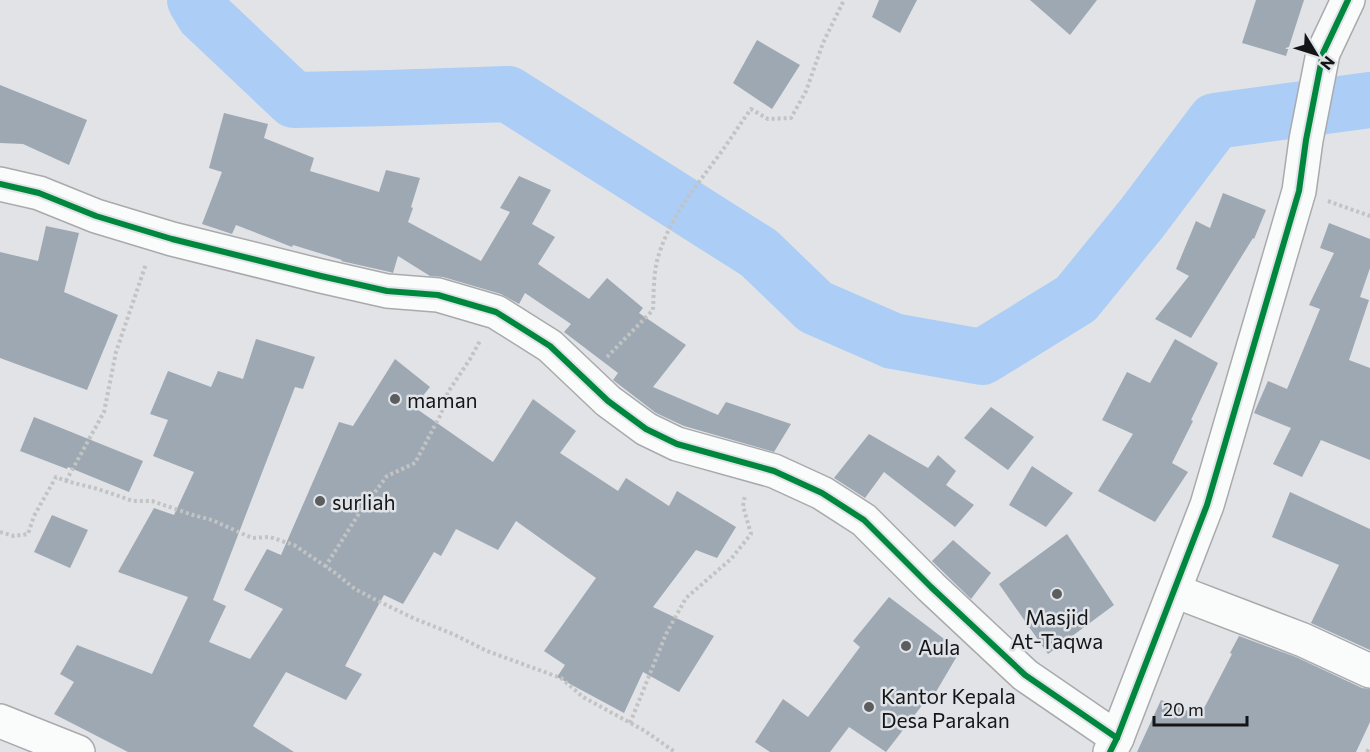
<svg xmlns="http://www.w3.org/2000/svg" width="1370" height="752" viewBox="0 0 1370 752" font-family="Commissioner,sans-serif">
	<style>
		.lines { fill: none; stroke-linecap: round; stroke-linejoin: round }
		.river { stroke: #abcdf6; stroke-width: 56 }
		.building { fill: #9ea8b3 }
		.minor-casing { stroke: #a9aaac; stroke-width: 36 }
		.path { stroke: #c2c3c3; stroke-width: 4; stroke-dasharray: 3 3; stroke-linecap: butt }
		.minor { stroke: #fafbfb; stroke-width: 33 }
		.cycleway-casing { stroke: #e0e3e7; stroke-width: 10 }
		.cycleway { stroke: #00873e; stroke-width: 6 }
		.poi-dot { fill: #5c5d5f; stroke: #e0e3e7; stroke-width: 2 }
		.labels { text-anchor: middle; dominant-baseline: central; stroke-width: 5; stroke-linejoin: round; paint-order: stroke }
		.poi-label { font-size: 21px; fill: #141517; stroke: #e0e3e7; text-anchor: start }
	</style>
	<rect width="100%" height="100%" fill="#e1e3e6"/>
	<g class="lines">
		<path class="river" d="M195,0L204,15L294,100L389,98L508,94L759,253L815,307L893,341L982,357L1076,299L1142,218L1215,121L1370,100"/>
	</g>
	<g class="building">
		<path d="M879,0H917L900,33L872,17Z"/>
		<path d="M1030,0H1097L1070,35Z"/>
		<path d="M1256,0H1304L1286,56L1242,43Z"/>
		<path d="M757,40L800,65L772,109L733,83Z"/>
		<path d="M0,85L87,120L69,165L23,144L0,143Z"/>
		<path d="M224,113L268,124L264,138L314,158L310,171L379,192L386,170L420,178L411,207L413,208L408,222L481,261L510,212L500,208L519,176L551,190L532,224L555,237L538,264L589,299L607,278L643,308L639,313L686,345L653,387L718,415L726,402L791,424L774,452L684,426L656,413L613,380L618,373L564,332L571,324L525,293L519,304L501,294L443,277L430,276L398,256L393,273L390,272L341,261L342,260L293,245L292,247L236,225L232,234L202,224L222,172L209,168Z"/>
		<path d="M1223,193L1266,210L1254,239L1253,238L1191,338L1155,319L1189,276L1176,269L1196,221L1210,228Z"/>
		<path d="M1329,223L1370,239V268L1360,297L1369,300L1349,360L1370,368V460L1321,440L1302,477L1273,464L1291,428L1254,413L1268,381L1287,389L1320,309L1309,305L1334,253L1320,248Z"/>
		<path d="M46,226L79,233L64,292L118,315L87,390L0,358V252L38,261Z"/>
		<path d="M256,339L315,357L303,389L295,387L213,600L226,606L209,642L250,659L283,609L244,590L267,549L281,555L339,422L353,426L395,359L430,387L414,407L493,462L533,399L576,431L560,453L618,491L626,478L669,506L677,491L736,527L717,558L696,550L653,607L714,636L679,692L643,672L624,713L557,677L565,665L544,651L596,578L516,521L498,550L456,529L441,556L434,552L403,604L384,595L345,666L362,674L346,700L286,672L253,726L294,752H128L54,714L74,682L60,674L77,645L152,674L188,597L118,572L154,508L174,515L194,472L153,456L168,420L150,414L168,371L211,387L218,371L243,379Z"/>
		<path d="M1175,339L1218,363L1191,420L1193,421L1172,463L1188,472L1155,522L1098,491L1133,434L1102,420L1127,372L1150,383Z"/>
		<path d="M991,407L1034,437L1008,470L964,438Z"/>
		<path d="M34,417L143,461L129,492L68,467L67,469L20,451Z"/>
		<path d="M869,434L928,468L938,455L956,471L946,485L974,505L955,527L884,472L865,498L834,478Z"/>
		<path d="M1032,466L1073,493L1046,527L1009,505Z"/>
		<path d="M1290,492L1370,529V650L1311,623L1339,565L1272,537Z"/>
		<path d="M52,515L88,530L70,568L34,552Z"/>
		<path d="M1067,534L1114,605L1048,654L999,584Z"/>
		<path d="M953,540L991,573L971,599L932,561Z"/>
		<path d="M889,597L960,651L930,702L927,699L886,752L849,727L830,752H770L755,742L783,699L808,717L860,647L853,641Z"/>
		<path d="M1239,636L1296,657L1362,688L1370,689V722L1356,752H1137L1161,700L1200,716L1232,654L1230,653Z"/>
	</g>
	<g class="lines">
		<g class="minor-casing">
			<g id="minor">
				<path d="M0,184L39,193L96,216L172,239L321,276L387,291L438,295L496,312L550,346L608,401L646,429L677,444L774,471L822,493L864,520L931,587L1025,675L1117,738"/>
				<path d="M1175,591L1303,640L1370,671"/>
				<path d="M0,721L78,752"/>
				<path d="M1110,752L1117,738L1207,505L1299,191L1306,140L1323,53L1348,0"/>
			</g>
		</g>
		<g class="path">
			<path d="M1328,201L1370,216"/>
			<path d="M607,357L653,310C654,292 653,272 659,254C672,214 695,188 719,155C730,140 740,124 751,109L768,119L791,118L806,91L823,43L844,0"/>
			<path d="M66,481L104,412L116,352L146,264"/>
			<path d="M0,532L14,536L28,534L34,516L56,477L66,481L98,489L133,501H152L193,515L212,520L252,538L270,537L294,545L334,572L355,589L378,601L413,618L453,634L487,651L561,678L583,697L645,731L675,752"/>
			<path d="M325,567L360,512L387,476L415,463L441,414L448,392L470,359L480,341"/>
			<path d="M630,723L666,634L686,598L731,559L751,534L743,506L745,495"/>
			<path d="M1367,752L1370,747"/>
		</g>
		<use href="#minor" class="minor"/>
		<g class="cycleway-casing">
			<g id="cycleway">
				<path d="M0,184L39,193L96,216L172,239L321,276L387,291L438,295L496,312L550,346L608,401L646,429L677,444L774,471L822,493L864,520L931,587L1025,675L1117,738"/>
				<path d="M1110,752L1117,738L1207,505L1299,191L1306,140L1323,53L1348,0"/>
			</g>
		</g>
		<use href="#cycleway" class="cycleway"/>
	</g>
	<g class="poi-dot">
		<circle cx="395" cy="399" r="6"/>
		<circle cx="320" cy="501" r="6"/>
		<circle cx="1057" cy="594" r="6"/>
		<circle cx="906" cy="646" r="6"/>
		<circle cx="869" cy="707" r="6"/>
	</g>
	<g class="labels">
		<g class="poi-label">
			<text x="407" y="399">maman</text>
			<text x="332" y="501">surliah</text>
			<text x="1057" y="616" text-anchor="middle">Masjid<tspan x="1057" dy="24">At-Taqwa</tspan></text>
			<text x="918" y="646">Aula</text>
			<text x="881" y="695">Kantor Kepala<tspan x="881" dy="24">Desa Parakan</tspan></text>
		</g>
	</g>
	<g transform="translate(1316 54) rotate(128)" stroke="#e0e3e7" stroke-width="4.5" paint-order="stroke">
	<path d="M0-4.5L10 22L0 15L-10 22Z" fill="#141517"/>
	<text y="-9" font-size="16" font-weight="bold" text-anchor="middle" fill="#141517">N</text>
	</g>
	<path d="M1154 716v9h93v-9" fill="none" stroke="#141517" stroke-width="3"/>
	<text x="1163" y="716" font-size="18" fill="#141517" stroke="#e0e3e7" stroke-width="4.5" paint-order="stroke">20 m</text>
</svg>
